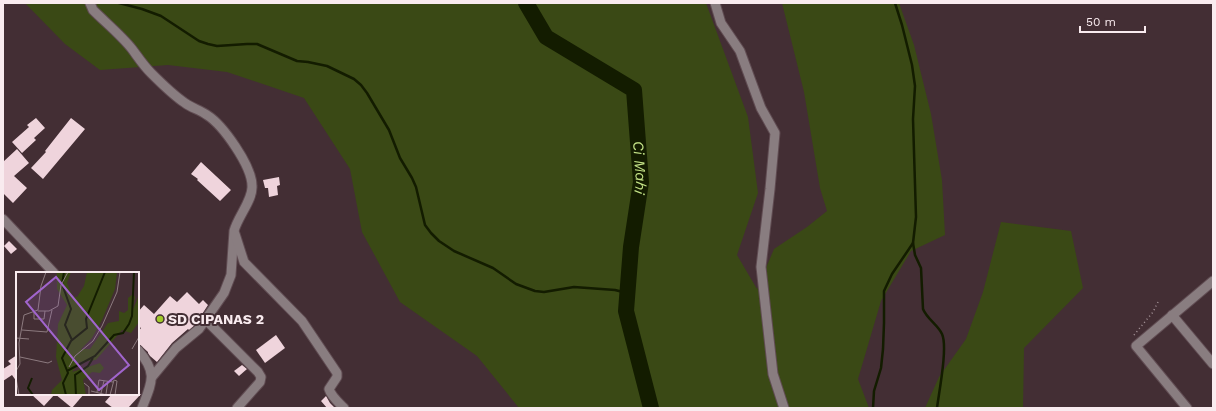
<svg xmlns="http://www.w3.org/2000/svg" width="1216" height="411" viewBox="0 0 1216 411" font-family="'Work Sans',sans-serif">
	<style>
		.green { fill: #3a4915 }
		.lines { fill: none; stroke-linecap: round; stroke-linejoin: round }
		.stream { stroke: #131c00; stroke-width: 2.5 }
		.river { stroke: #131c00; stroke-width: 16 }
		.building { fill: #efd4dc }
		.minor-casing { stroke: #604c52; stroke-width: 11 }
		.path { stroke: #a59499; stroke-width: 1.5; stroke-dasharray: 1 3; stroke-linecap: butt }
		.minor { stroke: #897d80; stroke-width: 9 }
		.poi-dot { fill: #a0c92b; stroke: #432e34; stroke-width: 1.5 }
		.labels { text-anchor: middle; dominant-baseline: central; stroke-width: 4; stroke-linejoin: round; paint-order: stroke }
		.poi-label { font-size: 14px; font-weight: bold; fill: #f9ebef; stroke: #432e34; text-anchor: start }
		.water-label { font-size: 15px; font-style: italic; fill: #c6e588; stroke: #432e34 }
		.inset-river { fill: none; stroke: #131c00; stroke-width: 2 }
		.inset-road { fill: none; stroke: #8c7a7f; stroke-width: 1 }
		.view { fill: #a165cd; fill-opacity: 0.15; stroke: #a165cd; stroke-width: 2 }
		.inset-edge { fill: none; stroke: #f9ebef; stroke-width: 2 }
	</style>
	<rect width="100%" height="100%" fill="#432e34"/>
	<g class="green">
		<path d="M25,3H706L748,117L758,193L737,255L757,289L774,249L807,227L827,211L820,188L804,92L782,3H899L914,45L931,114L942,180L945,235L911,251L881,301L858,379L869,408H519L477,356L400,302L362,232L350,169L304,98L227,72L168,65L100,70L65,44Z"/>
		<path d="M1001,222L1071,231L1083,288L1024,348L1023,408H925L939,377L966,339L983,292Z"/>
	</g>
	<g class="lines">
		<g class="stream">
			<path d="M119,3L142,9L161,16L199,41L208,44L217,46L247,44H257L297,61L308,62L327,66L354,79L361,85L367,93L389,130L400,158L412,178L416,187L425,225L431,233L439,241L454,251L493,268L516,284L535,291L544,292L574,287L615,290L627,293"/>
			<path d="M913,243L915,255L921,268L923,309C927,319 938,325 942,334C948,347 939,392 937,408"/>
			<path d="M873,408L874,391L881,368L883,349L884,323V291L892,274L913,243L916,217L913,119L915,86L912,65L902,25L895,3"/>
		</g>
		<path class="river" id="s1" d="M526,3L546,37L634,90L641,182L631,247L626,311L651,408"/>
	</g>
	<g class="building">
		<path d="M36,118L45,128L34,138L36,140L22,153L12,142L29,127L27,125Z"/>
		<path d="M71,118L85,129L43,179L31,168L46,152L45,151Z"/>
		<path d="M17,149L29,163L14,176L27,188L13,203L3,193V162Z"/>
		<path d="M201,162L231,190L220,201L197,180L198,179L191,174Z"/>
		<path d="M279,177L280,185L277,186L278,195L269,197L268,188H265L263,180Z"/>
		<path d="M9,241L17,249L11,254L4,246Z"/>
		<path d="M187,292L199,304L203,300L208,305L195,325L189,330L188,329L172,343L157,362L150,356L148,353V352L138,343V332L141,328L138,326V312L144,305L154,314L170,296L177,302Z"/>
		<path d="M276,335L285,348L265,363L256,350Z"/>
		<path d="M17,355V382L12,375L3,381V369L11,364L8,361Z"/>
		<path d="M242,365L247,369L239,376L234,371Z"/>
		<path d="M31,394H55L44,406Z"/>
		<path d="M55,394H84L72,408Z"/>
		<path d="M112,394H141L128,408H113L105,402Z"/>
		<path d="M326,396L330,403L335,408H327L321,401Z"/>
	</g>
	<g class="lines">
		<g class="minor-casing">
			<g id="minor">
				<path d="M90,3L93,10C105,22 122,36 132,49C138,57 143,65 151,73C161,83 173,95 185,103C192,108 200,110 207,115C223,125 252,166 252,186C253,200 238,216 234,231L231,275L224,293L199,329L176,348L152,377"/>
				<path d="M715,3L721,23L740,51L761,108L775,133L770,189L761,267L773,374L784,408"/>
				<path d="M3,219L54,273"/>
				<path d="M235,234L244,262L302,321L337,373V377L329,389C331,396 338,402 344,408"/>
				<path d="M1172,315L1213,364"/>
				<path d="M206,320L258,372L261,377L260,382L237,408"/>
				<path d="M138,350C158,373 152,382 142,408"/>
				<path d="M1187,408L1136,346L1213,281"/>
			</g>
		</g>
		<path class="path" d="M1134,335L1153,312L1158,302"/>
		<use href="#minor" class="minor"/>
	</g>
	<circle class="poi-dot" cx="160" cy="319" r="4"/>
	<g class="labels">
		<g class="poi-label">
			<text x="168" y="319">SD CIPANAS 2</text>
		</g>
		<g class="water-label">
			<text stroke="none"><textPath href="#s1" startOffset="220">Ci Mahi</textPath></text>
		</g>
	</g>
	<g transform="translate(16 272)">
		<rect width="123" height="123" fill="#432e34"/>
		<path d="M39,0H55L51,11L57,25H61L68,14L71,0H101L99,17L86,48L76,66L65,77H74L92,51L103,49V39L108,41L112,38V26L117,22L119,25L115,42L123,23V50L115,61L106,58L80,88L64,90L56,100L84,91L88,96L84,101L76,100L67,108L70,123H35L36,118L46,108L40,85L42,52L51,33L41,17V2Z" fill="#3a4915"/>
		<path class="inset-river" d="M48,0L46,12L55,37L49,53L56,68M51,99L79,84L98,63L107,61L113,52L116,44L118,0M16,106L12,116L17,123M50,123L47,111L52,101L46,86L55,69L71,56L70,47L89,0M60,123L59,103L72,94L77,86"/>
		<path class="inset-road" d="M22,39H33L42,34L45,13L52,0M18,40V47H28L29,39M6,58L31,60L36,38M0,66L13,67M116,77L123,65M4,85L32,91L36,89M53,95L59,84L77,69L86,54L101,20L104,0M0,99L4,92L3,71L8,43L22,38L25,14L30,0M0,106L3,123M68,111L73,115V123M75,119L91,123M81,120L83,108L97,110M85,121L88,109M90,122L92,109M94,123L98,108L101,109L99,123"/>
		<path class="view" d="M40,5L113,93L83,118L10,30Z"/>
		<rect width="123" height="123" class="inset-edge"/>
	</g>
	<rect width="1216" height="411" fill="none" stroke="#f9ebef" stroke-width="8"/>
	<path d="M1080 26v6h65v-6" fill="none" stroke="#f9ebef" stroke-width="2"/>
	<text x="1086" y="26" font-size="12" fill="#f9ebef" stroke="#432e34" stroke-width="3" paint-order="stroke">50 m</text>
</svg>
